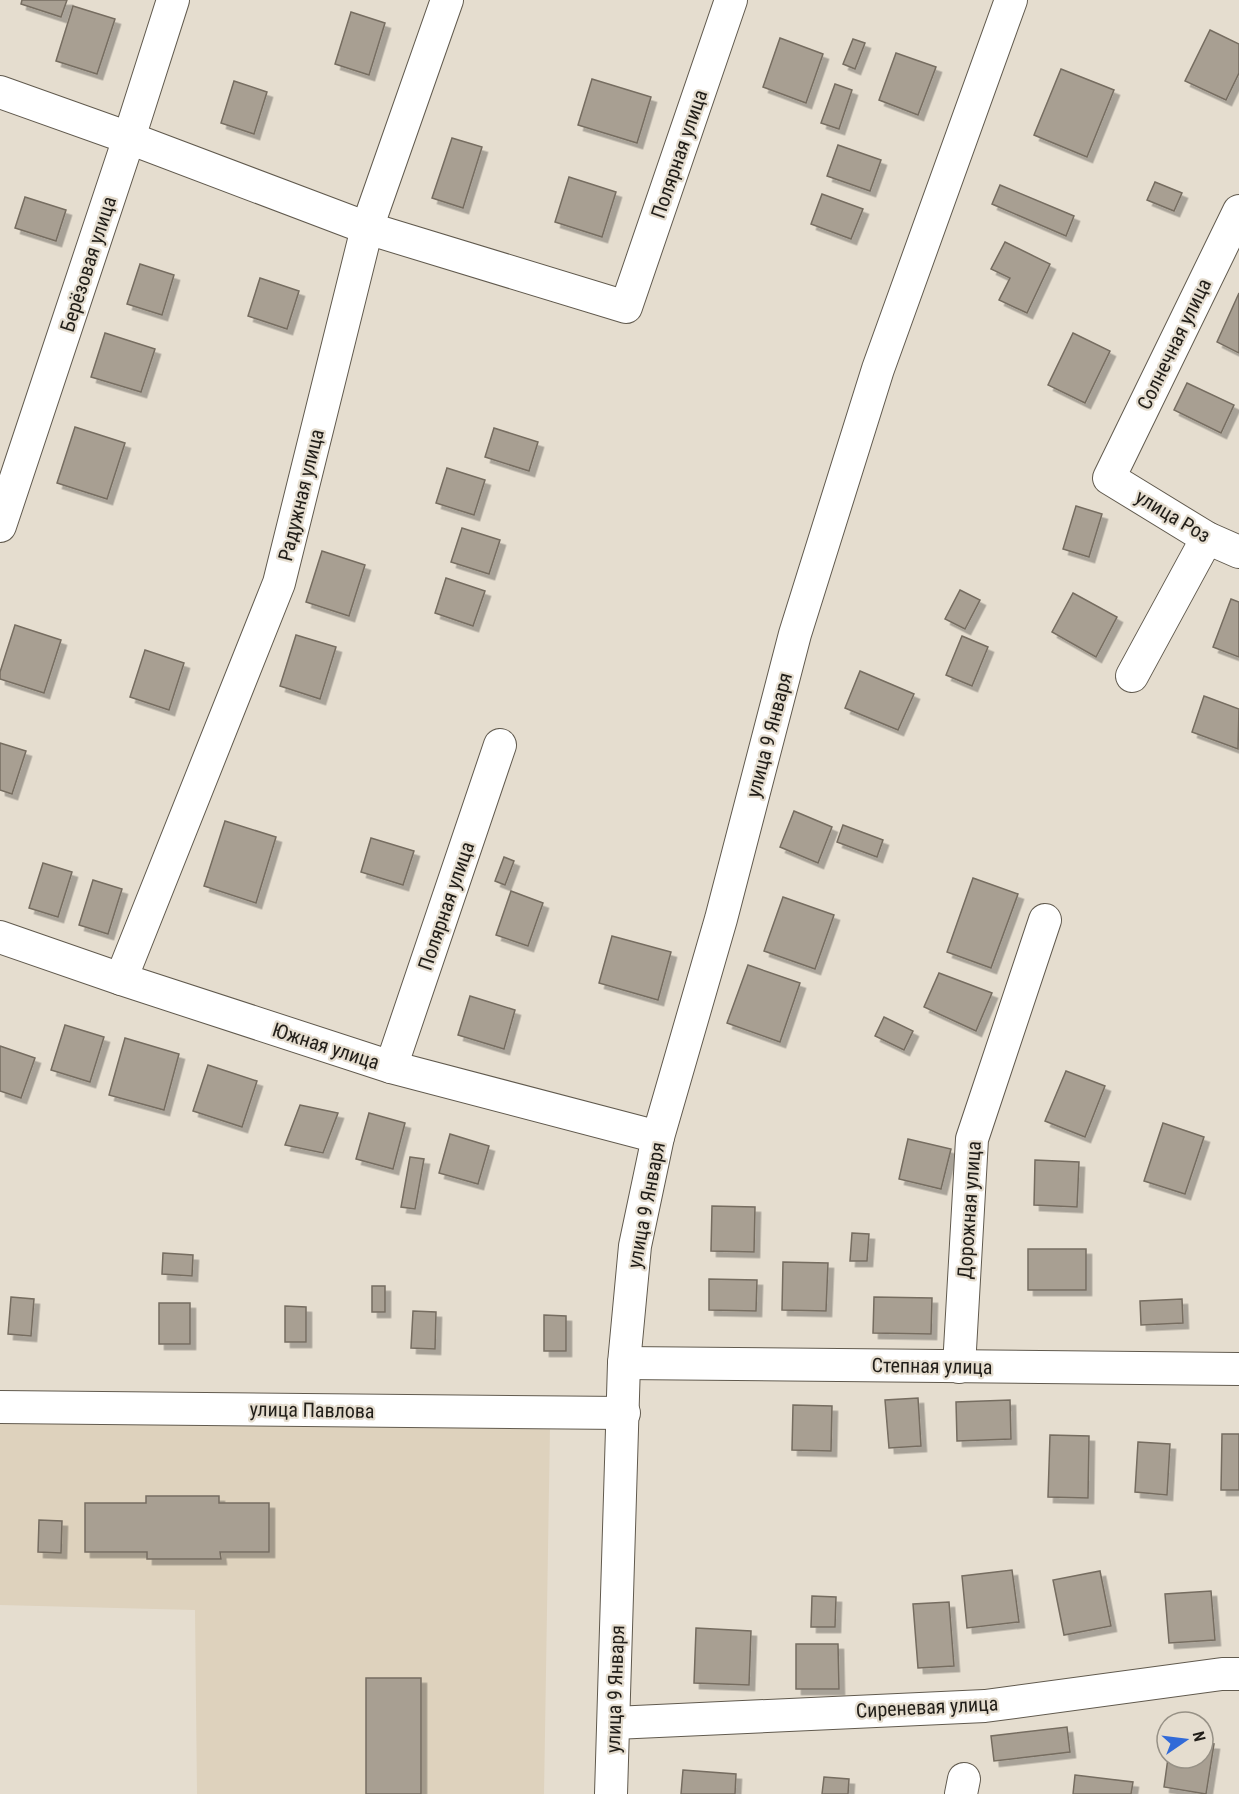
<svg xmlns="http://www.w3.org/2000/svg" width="1239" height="1794" viewBox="0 0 1239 1794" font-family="'Roboto Condensed',sans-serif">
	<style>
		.built { fill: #ded2bd }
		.building { fill: #a89f92; stroke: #766d61; stroke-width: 1.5; filter: url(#shadow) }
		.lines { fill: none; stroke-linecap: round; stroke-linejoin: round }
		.minor-casing { stroke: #615a4e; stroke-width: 34 }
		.minor { stroke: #fff; stroke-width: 32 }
		.labels { text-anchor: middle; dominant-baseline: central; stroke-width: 4.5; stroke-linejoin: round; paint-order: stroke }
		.street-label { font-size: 20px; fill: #211e19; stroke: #e5ddcf }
	</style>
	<defs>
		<filter id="shadow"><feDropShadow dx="5.5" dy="5.5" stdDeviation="0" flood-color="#0004"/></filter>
	</defs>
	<rect width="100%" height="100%" fill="#e5ddcf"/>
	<path class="built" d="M0,1422L550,1427L544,1794H197L195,1610L0,1605Z"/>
	<g class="building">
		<path d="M22,0H67L61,17L21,4Z"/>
		<path d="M73,6L115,19L97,74L56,61Z"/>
		<path d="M351,12L385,23L369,75L335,64Z"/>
		<path d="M1210,30L1239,44V73L1226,100L1185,81Z"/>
		<path d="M780,38L823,54L806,103L763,87Z"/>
		<path d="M853,39L865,43L855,69L843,64Z"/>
		<path d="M896,53L936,67L918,115L879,100Z"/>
		<path d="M1061,69L1114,90L1087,157L1034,135Z"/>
		<path d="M592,79L651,97L637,143L578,125Z"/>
		<path d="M234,81L267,92L254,134L221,123Z"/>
		<path d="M835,84L852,90L839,129L821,123Z"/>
		<path d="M452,138L482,147L463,208L432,198Z"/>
		<path d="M838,145L881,160L870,191L827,176Z"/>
		<path d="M569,177L616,192L602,237L555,222Z"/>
		<path d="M1155,182L1182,193L1174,211L1147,200Z"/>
		<path d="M1000,185L1074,216L1066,236L992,204Z"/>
		<path d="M822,194L863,209L851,239L811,224Z"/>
		<path d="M25,197L66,210L56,241L15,228Z"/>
		<path d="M1005,242L1050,264L1027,313L999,300L1010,278L991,269Z"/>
		<path d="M140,264L174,275L162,315L127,304Z"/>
		<path d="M260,278L299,291L287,329L248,316Z"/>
		<path d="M1239,293V353L1217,342Z"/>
		<path d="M105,333L155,349L141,392L91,377Z"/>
		<path d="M1073,333L1110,351L1085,403L1048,385Z"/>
		<path d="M1187,383L1234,405L1221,433L1174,410Z"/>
		<path d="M75,427L125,443L107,499L57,483Z"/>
		<path d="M494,428L538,442L529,471L485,457Z"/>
		<path d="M447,468L485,480L474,515L436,503Z"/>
		<path d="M1076,506L1102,514L1089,557L1063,549Z"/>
		<path d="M462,528L500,540L489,574L451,562Z"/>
		<path d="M322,551L365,565L349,616L306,602Z"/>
		<path d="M446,578L485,591L473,626L435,613Z"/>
		<path d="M960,590L980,600L965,629L945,619Z"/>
		<path d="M1073,593L1117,617L1096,657L1052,632Z"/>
		<path d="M1231,599L1239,602V657L1213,647Z"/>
		<path d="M15,625L61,640L44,693L0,679V672Z"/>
		<path d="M296,635L336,647L320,699L280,686Z"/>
		<path d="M962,636L988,647L972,686L946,675Z"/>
		<path d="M145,650L184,663L169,710L130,697Z"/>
		<path d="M860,671L914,694L898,730L845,708Z"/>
		<path d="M1204,696L1239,709L1238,749L1192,732Z"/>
		<path d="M0,743L26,751L12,794L0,790Z"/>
		<path d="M794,811L832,827L818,863L780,847Z"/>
		<path d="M225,821L276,837L256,903L204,886Z"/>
		<path d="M843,825L883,840L877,857L837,842Z"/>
		<path d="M371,838L414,851L403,885L361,872Z"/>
		<path d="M504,857L514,861L505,885L495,881Z"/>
		<path d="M43,863L72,872L58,917L29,908Z"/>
		<path d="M973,878L1018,894L991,968L947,952Z"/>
		<path d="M93,880L122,889L108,934L79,925Z"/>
		<path d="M511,891L543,903L528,946L496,935Z"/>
		<path d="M783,897L834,915L815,969L764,951Z"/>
		<path d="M612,936L671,952L658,1000L599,983Z"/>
		<path d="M748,965L800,983L780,1042L727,1023Z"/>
		<path d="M939,973L992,993L976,1031L924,1007Z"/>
		<path d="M470,996L515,1010L504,1049L458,1035Z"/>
		<path d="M884,1017L913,1031L904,1050L875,1036Z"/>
		<path d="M65,1025L104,1037L90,1082L51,1070Z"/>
		<path d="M125,1038L179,1054L164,1110L109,1095Z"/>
		<path d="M0,1046L35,1058L21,1098L0,1091Z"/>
		<path d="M208,1065L257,1081L242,1127L193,1111Z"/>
		<path d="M1066,1071L1105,1086L1085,1137L1045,1121Z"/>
		<path d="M300,1105L338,1113L323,1153L285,1145Z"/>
		<path d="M369,1113L405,1123L393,1169L356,1159Z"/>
		<path d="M1163,1123L1204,1137L1185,1194L1144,1181Z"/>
		<path d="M450,1134L489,1146L478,1184L439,1173Z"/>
		<path d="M908,1139L951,1149L941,1189L899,1179Z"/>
		<path d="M410,1157L424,1159L415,1209L401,1207Z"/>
		<path d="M1035,1160L1079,1162L1077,1207L1034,1205Z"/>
		<path d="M712,1206L755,1207L754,1252L711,1251Z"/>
		<path d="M852,1233L869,1234L867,1261H850Z"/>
		<rect x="1028" y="1249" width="58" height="41"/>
		<path d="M163,1253L193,1255L192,1276L162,1274Z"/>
		<path d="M783,1262L828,1263L826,1311L782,1310Z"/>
		<path d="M709,1279L757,1280L756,1311L709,1310Z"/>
		<rect x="372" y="1286" width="13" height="26"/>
		<path d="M11,1297L34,1299L31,1336L8,1334Z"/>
		<path d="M874,1297L932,1298L931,1334L873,1333Z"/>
		<path d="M1182,1299L1183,1323L1141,1325L1140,1301Z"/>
		<rect x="159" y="1303" width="31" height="41"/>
		<path d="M285,1306L306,1307V1342H285Z"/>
		<path d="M413,1311L436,1312L435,1349L411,1348Z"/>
		<path d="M544,1315L566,1316V1351H544Z"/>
		<path d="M918,1398L921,1446L889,1448L885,1400Z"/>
		<path d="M1010,1400L1011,1439L957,1441L956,1402Z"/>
		<path d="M793,1405L832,1406L831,1451L792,1450Z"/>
		<path d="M1222,1434H1239V1490H1221Z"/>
		<path d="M1050,1435L1089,1436L1088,1498L1048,1497Z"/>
		<path d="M1138,1442L1170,1444L1167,1495L1135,1492Z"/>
		<path d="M146,1496H219V1503H269V1552H220L221,1559H147V1552H85V1503H146Z"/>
		<path d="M39,1520L62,1521L61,1553L38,1552Z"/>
		<path d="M1012,1570L1019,1622L967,1628L962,1576Z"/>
		<path d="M1100,1571L1111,1626L1064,1635L1053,1580Z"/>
		<path d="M1211,1591L1215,1640L1169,1643L1165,1594Z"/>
		<path d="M812,1596L836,1597L835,1627H811Z"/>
		<path d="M949,1602L954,1666L918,1668L913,1604Z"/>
		<path d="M696,1628L751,1631L749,1685L694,1683Z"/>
		<path d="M796,1644H838L839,1689H796Z"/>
		<rect x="366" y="1678" width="55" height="116"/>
		<path d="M1067,1727L1070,1752L994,1761L991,1736Z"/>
		<path d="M1203,1743L1214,1744L1206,1794L1164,1787L1168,1758H1203Z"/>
		<path d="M683,1770L736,1774L735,1794H681Z"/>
		<path d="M1075,1775L1133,1782L1131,1794H1073Z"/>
		<path d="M824,1777L849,1779L848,1794H822Z"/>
	</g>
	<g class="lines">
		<g class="minor-casing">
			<g id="minor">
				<path d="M0,92L129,138L367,228L626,307L731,0"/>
				<path d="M1239,211L1109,478L1207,538L1239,552"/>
				<path d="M0,526L129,138L173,0"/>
				<path d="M1132,676L1207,538"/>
				<path d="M0,937L121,979L391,1067L658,1137"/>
				<path d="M121,979L279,583L367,228L447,0"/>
				<path d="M391,1067L500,745"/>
				<path d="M624,1363L1239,1369"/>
				<path d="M959,1367L972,1139L1045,920"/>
				<path d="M0,1407L624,1413"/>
				<path d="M614,1723L985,1706L1222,1674H1239"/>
				<path d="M611,1794L624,1363L635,1246L658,1137L721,919L795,634L878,369L1011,0"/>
				<path d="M961,1794L964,1779"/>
			</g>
		</g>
		<use href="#minor" class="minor"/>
	</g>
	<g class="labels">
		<g class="street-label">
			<text transform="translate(679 154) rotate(-71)">Полярная улица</text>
			<text transform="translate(88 264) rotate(-72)">Берёзовая улица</text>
			<text transform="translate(1174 344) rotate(-64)">Солнечная улица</text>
			<text transform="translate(301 495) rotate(-76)">Радужная улица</text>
			<text transform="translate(1173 516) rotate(31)">улица Роз</text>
			<text transform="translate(769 735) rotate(-75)">улица 9 Января</text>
			<text transform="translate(446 906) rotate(-71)">Полярная улица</text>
			<text transform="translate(326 1046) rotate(18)">Южная улица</text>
			<text transform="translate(646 1205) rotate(-79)">улица 9 Января</text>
			<text transform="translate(969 1210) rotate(-86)">Дорожная улица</text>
			<text transform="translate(932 1366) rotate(1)">Степная улица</text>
			<text transform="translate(312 1410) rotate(1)">улица Павлова</text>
			<text transform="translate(615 1689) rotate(-88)">улица 9 Января</text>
			<text transform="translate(927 1707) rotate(-3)">Сиреневая улица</text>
		</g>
	</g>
	<g transform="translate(1185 1740) rotate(76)"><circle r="28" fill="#e5ddcf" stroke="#979186" stroke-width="1.5"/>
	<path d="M0-4.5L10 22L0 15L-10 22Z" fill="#316ad8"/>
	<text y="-9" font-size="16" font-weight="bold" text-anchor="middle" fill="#211e19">N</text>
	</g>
</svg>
